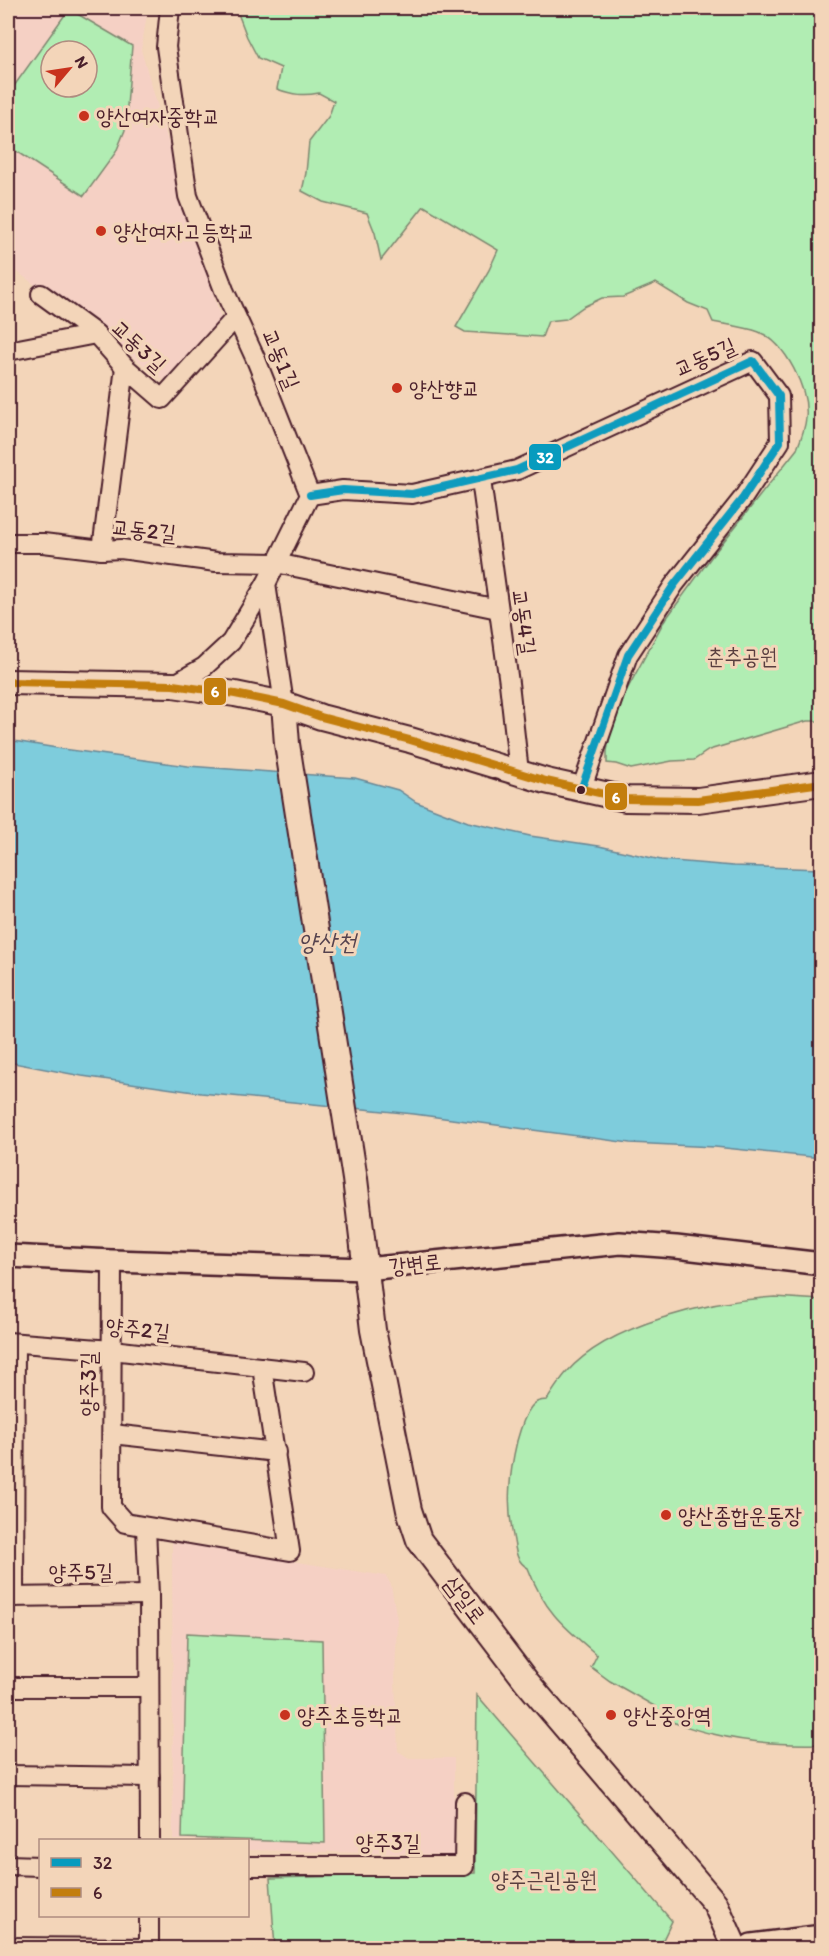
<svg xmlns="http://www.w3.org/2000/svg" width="829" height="1956" viewBox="0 0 829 1956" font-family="Itim,'Poor Story',sans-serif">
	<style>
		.built { fill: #f5d0c4; fill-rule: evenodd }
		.green { fill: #b1edb3; stroke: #7e866f; stroke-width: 1.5; fill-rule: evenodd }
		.water { fill: #7eccdc; stroke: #698795; stroke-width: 1.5 }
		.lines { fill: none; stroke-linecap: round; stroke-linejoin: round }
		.minor-casing { stroke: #4a1f2b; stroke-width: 22 }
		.tertiary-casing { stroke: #4a1f2b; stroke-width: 26 }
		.secondary-casing { stroke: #4a1f2b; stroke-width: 28 }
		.primary-casing { stroke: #4a1f2b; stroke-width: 32 }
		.minor { stroke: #f3d5b9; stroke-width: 18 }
		.tertiary { stroke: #f3d5b9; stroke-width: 21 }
		.secondary { stroke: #f3d5b9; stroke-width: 24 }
		.primary { stroke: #f3d5b9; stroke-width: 27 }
		.bus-1-casing { stroke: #f3d5b9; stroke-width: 12 }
		.bus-2-casing { stroke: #f3d5b9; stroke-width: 12 }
		.bus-1 { stroke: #079bbe; stroke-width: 8 }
		.bus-2 { stroke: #c37e0d; stroke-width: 8 }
		.poi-dot { fill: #c8321e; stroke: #f3d5b9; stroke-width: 2 }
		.bus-dot { fill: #4a1f2b; stroke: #f3d5b9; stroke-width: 2 }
		.labels { text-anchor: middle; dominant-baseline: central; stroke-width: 6; stroke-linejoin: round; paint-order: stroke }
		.poi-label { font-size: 22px; fill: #4a1f2b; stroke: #f3d5b9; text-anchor: start }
		.street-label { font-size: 22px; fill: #4a1f2b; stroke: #f3d5b9 }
		.park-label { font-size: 22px; fill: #593e3f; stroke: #f3d5b9 }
		.water-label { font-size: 24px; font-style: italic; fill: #54424e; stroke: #f3d5b9 }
		.line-badge { stroke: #f3d5b9; stroke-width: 2 }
		.badge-label { font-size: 16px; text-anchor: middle; font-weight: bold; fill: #fff }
	</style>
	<rect width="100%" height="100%" fill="#f3d5b9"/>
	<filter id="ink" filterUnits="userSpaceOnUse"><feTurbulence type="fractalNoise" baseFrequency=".0167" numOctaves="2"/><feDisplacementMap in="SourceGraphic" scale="12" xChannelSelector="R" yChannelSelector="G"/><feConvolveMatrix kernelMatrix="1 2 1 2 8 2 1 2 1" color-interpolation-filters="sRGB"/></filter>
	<g filter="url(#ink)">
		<g class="built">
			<path d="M8,8H148L141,50L223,326L164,380L8,265ZM51,51H87V87H51Z"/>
			<path d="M172,1542L386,1576L391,1585L397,1620L395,1680L398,1751L409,1758H454V1855L248,1850V1840H173Z"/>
		</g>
		<g class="green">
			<path d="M236,8H821V721H807L709,750L694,760L672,761L631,769L616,764L607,763V751L610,735L622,699L663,623L712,556L797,449C801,439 805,429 806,418C809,390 786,343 759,332C745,327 728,325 713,322L708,311L688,303L656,283L623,297L602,298L583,307L566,319L548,321L542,337L465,332L456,327L489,270L498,250L424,206L381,260L375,233L367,213L323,202L302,191L306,173L309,142L329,116L334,101L319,93C304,96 293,95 277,89L281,68L258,58L247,37Z"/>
			<path d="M69,9L132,46L125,130L116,152L84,196L8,146V100L9,93ZM51,51H87V87H51Z"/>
			<path d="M775,1297L821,1300V1744C785,1745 749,1743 713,1734C697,1731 681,1724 664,1720L658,1715L656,1707L610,1681L591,1667L597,1655C563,1626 544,1611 528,1568C517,1562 516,1553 514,1541C506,1506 509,1475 517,1441C520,1430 524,1416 531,1407C535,1401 541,1400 547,1400C553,1391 559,1381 566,1373C609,1323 712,1301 775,1297Z"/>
			<path d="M187,1633L322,1640L325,1843L182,1838Z"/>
			<path d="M477,1695L672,1921L659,1948H275L270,1878L475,1873Z"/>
		</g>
		<path class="water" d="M8,740L63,749L188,766L355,778L398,790L416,802L468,822L530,836L599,846L661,860L733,866L821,869V1158L715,1147L630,1143L414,1114L201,1093L82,1076L8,1062Z"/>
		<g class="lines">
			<g class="minor-casing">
				<g id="minor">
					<path d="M170,8L166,47L188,196L224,290L257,362L310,495L266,584L231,642L204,667L173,685"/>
					<path d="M41,294L96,334"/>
					<path d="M8,351L96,334L125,367L162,399L236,317"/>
					<path d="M481,480L509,683L519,772"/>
					<path d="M310,495L343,490L412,494L517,470L753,361L779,396L780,442L743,498L674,585L628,655L581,790"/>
					<path d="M8,543H43L102,550L121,549L216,562L276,563L498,609"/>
					<path d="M102,550L125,367"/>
					<path d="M266,584L284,704"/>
					<path d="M112,1261L111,1507L125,1523L290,1551L262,1367"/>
					<path d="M8,1342L112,1350L304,1372"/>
					<path d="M112,1434L276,1452"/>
					<path d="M146,1528L149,1595L150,1840"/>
					<path d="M8,1597L149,1595"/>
					<path d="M14,1597L15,1343"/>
					<path d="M8,1687H148"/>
					<path d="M8,1775L150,1777"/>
					<path d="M8,1865L40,1866"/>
					<path d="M248,1866H464L465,1802"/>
					<path d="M8,1947L149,1948"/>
					<path d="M149,1948V1916"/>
				</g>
			</g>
			<g class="tertiary-casing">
				<path id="tertiary" d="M8,1256L112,1261L366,1269L620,1243L676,1247L822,1264"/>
			</g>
			<g class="secondary-casing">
				<g id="secondary">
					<path d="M8,682L173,685L235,694L284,704L321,717L410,740L546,781L626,799L698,800L822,783"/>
					<path d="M284,704L287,744L355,1179L373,1330L409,1510L419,1540L527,1682L715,1903L735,1948"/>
				</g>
			</g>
			<g class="primary-casing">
				<path id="primary" d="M752,1948L822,1939"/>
			</g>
			<use href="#minor" class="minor"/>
			<use href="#tertiary" class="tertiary"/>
			<use href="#secondary" class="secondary"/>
			<use href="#primary" class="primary"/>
			<g class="bus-1-casing">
				<path id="bus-1" d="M310,495L343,490L412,494L517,470L753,361L779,396L780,442L743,498L674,585L628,655L581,790"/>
			</g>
			<g class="bus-2-casing">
				<path id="bus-2" d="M8,682L173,685L235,694L284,704L321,717L410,740L546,781L626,799L698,800L822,783"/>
			</g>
			<use href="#bus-1" class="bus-1"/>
			<use href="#bus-2" class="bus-2"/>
		</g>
	</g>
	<g class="poi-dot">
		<circle cx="84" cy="116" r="6"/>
		<circle cx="101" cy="231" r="6"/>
		<circle cx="397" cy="388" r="6"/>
		<circle cx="666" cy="1515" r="6"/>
		<circle cx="285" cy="1715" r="6"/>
		<circle cx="611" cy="1715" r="6"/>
	</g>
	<circle class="bus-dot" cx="581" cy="790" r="5"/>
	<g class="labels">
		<g class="poi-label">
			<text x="96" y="116">양산여자중학교</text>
			<text x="113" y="231">양산여자고등학교</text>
			<text x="409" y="388">양산향교</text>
			<text x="678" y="1515">양산종합운동장</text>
			<text x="297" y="1715">양주초등학교</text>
			<text x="623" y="1715">양산중앙역</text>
		</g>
		<g class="street-label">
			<text transform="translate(139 346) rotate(43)">교동3길</text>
			<text transform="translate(705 357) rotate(-24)">교동5길</text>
			<text transform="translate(281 359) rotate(67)">교동1길</text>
			<text transform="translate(144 530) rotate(6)">교동2길</text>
			<text transform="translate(524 622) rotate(82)">교동4길</text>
			<text transform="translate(415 1264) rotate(-6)">강변로</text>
			<text transform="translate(138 1329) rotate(6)">양주2길</text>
			<text transform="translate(88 1384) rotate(-90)">양주3길</text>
			<text transform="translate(81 1572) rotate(-1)">양주5길</text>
			<text transform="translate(465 1600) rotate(53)">삼일로</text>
			<text x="388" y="1842">양주3길</text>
		</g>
		<g class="park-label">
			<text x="742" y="656">춘추공원</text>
			<text x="544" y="1879">양주근린공원</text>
		</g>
		<g class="water-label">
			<text x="327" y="941">양산천</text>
		</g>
	</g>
	<g class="line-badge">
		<rect x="528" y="443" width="34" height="28" rx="6" fill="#079bbe"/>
		<rect x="203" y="677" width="24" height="29" rx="6" fill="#c37e0d"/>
		<rect x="604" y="782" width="24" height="29" rx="6" fill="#c37e0d"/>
	</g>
	<g class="badge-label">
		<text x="545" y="463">32</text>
		<text x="215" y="697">6</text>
		<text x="616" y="803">6</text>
	</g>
	<rect width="829" height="1956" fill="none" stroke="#f3d5b9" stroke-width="30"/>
	<rect x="15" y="15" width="799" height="1926" fill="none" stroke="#4a1f2b" stroke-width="2" filter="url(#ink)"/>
	<rect x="39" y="1839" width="210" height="78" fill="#f3d5b9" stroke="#af8c80" stroke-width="1.5"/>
	<rect x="51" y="1858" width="30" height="9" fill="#079bbe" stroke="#af8c80" stroke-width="1.5"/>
	<text x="93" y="1869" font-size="18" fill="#4a1f2b">32</text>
	<rect x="51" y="1888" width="30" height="9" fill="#c37e0d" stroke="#af8c80" stroke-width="1.5"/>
	<text x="93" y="1899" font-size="18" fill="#4a1f2b">6</text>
	<g transform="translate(69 69) rotate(61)"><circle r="28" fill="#f3d5b9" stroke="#af8c80" stroke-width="1.5"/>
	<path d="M0-4.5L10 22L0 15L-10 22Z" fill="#c8321e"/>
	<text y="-9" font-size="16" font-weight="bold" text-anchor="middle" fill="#4a1f2b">N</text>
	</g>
</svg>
